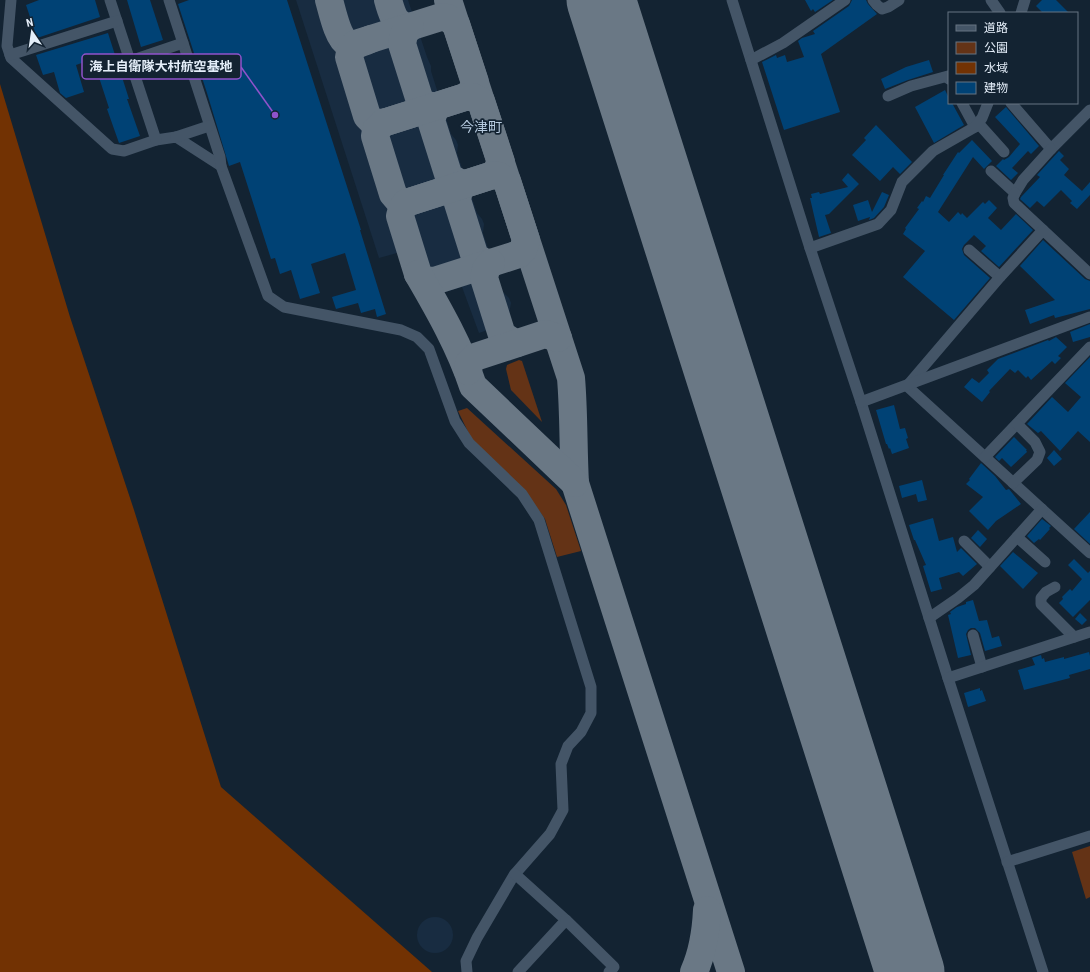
<svg xmlns="http://www.w3.org/2000/svg" width="1090" height="972" viewBox="0 0 1090 972" font-family="'Roboto Condensed','Noto Sans JP',sans-serif">
	<style>
		.built { fill: #182c41 }
		.green { fill: #643316 }
		.water { fill: #723203 }
		.lines { fill: none; stroke-linecap: round; stroke-linejoin: round }
		.taxiway { stroke: #6a7885; stroke-width: 28 }
		.runway { stroke: #6a7885; stroke-width: 69 }
		.building { fill: #004275 }
		.minor { stroke: #445567; stroke-width: 11 }
		.labels { text-anchor: middle; dominant-baseline: central; stroke-width: 3.5; stroke-linejoin: round; paint-order: stroke }
		.quarter-label { font-size: 14px; fill: #b7cbe0; stroke: #132332 }
		.leader { fill: none; stroke: #9053cb; stroke-width: 1.5 }
		.callout-dot { fill: #9053cb; stroke: #132332; stroke-width: 1.5 }
		.callout { fill: #132332; stroke: #9053cb; stroke-width: 1.5 }
		.callout-label { font-size: 13px; text-anchor: middle; font-weight: bold; fill: #e4eef9 }
	</style>
	<rect width="100%" height="100%" fill="#132332"/>
	<g class="built">
		<path d="M296,0H408L427,57L431,66V71L451,134L456,140L458,145L457,153L477,213L482,219L484,224L483,233L502,291L509,298L511,303L509,314L511,322L479,333L462,287L419,300L406,261L403,259L397,253L379,258Z"/>
		<circle cx="435" cy="935" r="18"/>
	</g>
	<g class="green">
		<path d="M519,360L522,361L542,422L511,390L506,369L507,365Z"/>
		<path d="M467,408L556,489L566,505L581,551L557,557L545,519L532,501L471,438L458,411Z"/>
		<path d="M1090,846V897L1086,899L1072,852Z"/>
	</g>
	<path class="water" d="M0,84L70,317L134,510L221,787L432,972H0Z"/>
	<g class="lines">
		<g class="taxiway">
			<path d="M329,0C332,10 338,39 347,43C354,47 364,42 371,39"/>
			<path d="M388,0C392,13 394,26 410,27"/>
			<path d="M448,0L571,378C574,413 573,448 575,483L731,972"/>
			<path d="M441,17L448,18L456,24L475,82L472,92L465,97L383,123L373,122L367,116L349,57L351,51L355,44Z"/>
			<path d="M410,27L404,34L402,44L420,101L429,106H436L431,120L449,177L458,182L464,184L459,190L457,200L475,257L484,262L491,263"/>
			<path d="M465,97H473L481,101L501,162L497,170L493,175L406,203L399,201L393,194L375,136L376,130L383,123Z"/>
			<path d="M493,175L499,176L507,181L526,240L523,250L519,254L434,281L424,280L418,274L400,216L402,209L406,203Z"/>
			<path d="M491,263L486,269L484,278L502,335L511,341L517,343"/>
			<path d="M418,274C439,310 460,347 473,386L575,483"/>
			<path d="M468,371L469,363L475,357L545,334L558,338"/>
			<path d="M694,972C703,952 706,931 707,910"/>
		</g>
		<path class="runway" d="M601,0L910,972"/>
	</g>
	<g class="building">
		<path d="M39,0H95L100,17L37,38L26,5Z"/>
		<path d="M127,0H150L163,40L141,47Z"/>
		<path d="M189,0H287L361,230H360L386,314L377,317L375,309L361,313L358,303L336,309L332,297L356,290L345,253L311,264L320,293L300,299L291,270L280,274L275,258L271,259L240,162L229,166L207,93L178,4Z"/>
		<path d="M805,0H833L815,12L813,9L811,11Z"/>
		<path d="M852,0H866L868,4L877,14L821,54L840,112L784,130L762,62L776,55L777,58L785,55L787,62L804,57L798,41L802,38L815,34L813,31L849,6Z"/>
		<path d="M1042,0H1056L1069,13H1043L1036,6Z"/>
		<path d="M108,33L129,99H127L140,136L119,143L107,109L109,108L93,59L76,65L84,92L66,98L60,93L54,72L43,75L36,55Z"/>
		<path d="M929,60L933,72L908,80L885,89L881,79L906,67Z"/>
		<path d="M945,90L949,98V103H952L964,125L934,143L915,107Z"/>
		<path d="M1006,107L1039,146L1031,154L1028,151L1012,168L1018,173L1011,180L996,166L1003,159L1004,160L1009,157L1020,144L995,117Z"/>
		<path d="M876,125L912,162L900,174L893,167L880,181L852,155L866,140L864,138Z"/>
		<path d="M972,140L992,161L984,169L973,157L938,212L949,222L958,212L961,215L962,213L967,218L983,202L985,204L989,200L997,208L988,218L1001,230L1016,214L1033,230L999,267L981,251L986,246L974,235L964,245L962,249L964,255L990,278L954,320L903,277L925,251L903,234L906,229L905,228L919,209L917,208L922,201L923,202L926,196L930,198L944,175H943L958,152L959,153Z"/>
		<path d="M1059,151L1064,156L1060,160L1069,169L1064,175L1082,191L1090,182V195L1077,209L1070,203L1072,201L1061,190L1044,207L1037,201L1030,208L1020,199L1021,197L1040,177L1037,175Z"/>
		<path d="M848,173L859,184L829,214L825,215L831,233L819,237L810,198H812L811,194L819,192L820,194L848,187L842,180Z"/>
		<path d="M882,192L889,195L884,207L874,218L869,220L870,217L858,221L853,205L868,200L872,212Z"/>
		<path d="M1043,240L1085,279L1090,281V309L1055,318L1054,315L1030,324L1025,310L1055,300L1020,266Z"/>
		<path d="M1090,324V337L1073,342L1070,332Z"/>
		<path d="M1056,337L1067,347L1058,356L1061,358L1055,364L1052,361L1031,380L1028,376L1026,378L1018,370L1015,373L1010,369L989,391L990,392L982,402L964,387L972,378L979,383L989,373L987,370L998,359L1048,340L1049,341Z"/>
		<path d="M1090,357V442L1078,431L1060,451L1041,431L1038,433L1027,424L1052,397L1068,412L1081,397L1065,383Z"/>
		<path d="M894,405L900,429L905,428L908,438L906,439L909,448L892,454L890,448L889,449L887,444H886L876,410Z"/>
		<path d="M1014,437L1027,450H1026L1027,452L1011,467L1002,458L999,461L995,457Z"/>
		<path d="M1054,450L1062,459L1054,466L1047,458Z"/>
		<path d="M981,463L995,476L1006,490L1009,489L1021,504L996,521L988,530L969,511L983,497L966,484L970,480L969,479Z"/>
		<path d="M922,480L927,500L918,502L916,494L902,498L899,486Z"/>
		<path d="M1090,512V544L1074,529Z"/>
		<path d="M933,518L939,541L953,537L957,552L961,548L977,564L963,576L959,572L939,578L942,589L931,592L923,566L926,565L915,540H914L909,525Z"/>
		<path d="M1042,519L1051,526L1049,528L1050,529L1040,540L1039,539L1034,543L1027,536Z"/>
		<path d="M978,530L987,539L980,547L971,538Z"/>
		<path d="M1013,552L1038,573L1023,589L1000,566Z"/>
		<path d="M1074,559L1088,573L1090,571V600L1073,617L1059,603L1063,599L1062,597L1070,589L1072,591L1082,579L1068,565Z"/>
		<path d="M973,600L979,621L987,620L992,638L999,636L1002,646L985,651L980,633L975,628H971L968,630L966,634L971,655L958,658L948,615L951,614L950,612L957,607L966,604V602Z"/>
		<path d="M1080,613L1087,620L1082,625L1075,619Z"/>
		<path d="M1089,652L1090,656V669L1069,675L1070,678L1024,690L1018,670L1035,665L1032,658L1041,655L1042,659L1044,658L1045,662L1064,657V659Z"/>
		<path d="M980,688V691L982,690L986,701L968,707L964,693Z"/>
	</g>
	<g class="lines">
		<g class="minor">
			<path d="M11,0L7,46L11,58L112,149L124,151L156,140L176,137L221,166L268,296L284,307L401,330L417,337L429,349L455,421L469,443L522,494L539,520L591,687V713L581,732L568,746L561,764L563,810L550,834L514,875L477,938L466,961L467,972"/>
			<path d="M110,0L156,140"/>
			<path d="M169,0L220,157L221,166"/>
			<path d="M732,0L810,248L861,402L948,678L1043,972"/>
			<path d="M873,0L877,5L882,9L888,7L899,0"/>
			<path d="M991,0L1000,13"/>
			<path d="M1021,13L1025,0"/>
			<path d="M10,55L117,21"/>
			<path d="M751,60L783,43L845,0"/>
			<path d="M130,61L183,43"/>
			<path d="M888,96L911,86L948,76L949,79"/>
			<path d="M962,103L975,127"/>
			<path d="M1011,103L1051,149L1090,110"/>
			<path d="M978,123L1004,152"/>
			<path d="M176,137L209,126"/>
			<path d="M991,171L1015,193L1023,180L1051,149"/>
			<path d="M1015,193L1013,198L1014,203L1043,230"/>
			<path d="M810,248L878,224L891,210L902,182L933,151L975,127L982,118L988,103"/>
			<path d="M969,250L1000,277"/>
			<path d="M1090,274L1043,230L1000,277L907,386L1090,553"/>
			<path d="M861,402L1090,317"/>
			<path d="M985,457L1090,347"/>
			<path d="M1013,483L1037,460L1040,452L1035,442L1017,424"/>
			<path d="M1017,537L1045,562"/>
			<path d="M964,541L990,567"/>
			<path d="M1055,587L1046,592L1041,598V604L1074,637"/>
			<path d="M929,618L958,598L974,585L1042,509"/>
			<path d="M973,635L982,667"/>
			<path d="M948,678L1090,632"/>
			<path d="M1007,862L1090,836"/>
			<path d="M515,874L566,920L518,972"/>
			<path d="M566,920L614,967L609,972"/>
		</g>
	</g>
	<g class="labels">
		<g class="quarter-label">
			<text x="481" y="127">今津町</text>
		</g>
	</g>
	<path class="leader" d="M275 115L241 67"/>
	<circle class="callout-dot" cx="275" cy="115" r="4"/>
	<rect class="callout" x="82" y="54" width="159" height="25" rx="4"/>
	<g class="callout-label">
		<text x="161" y="71">海上自衛隊大村航空基地</text>
	</g>
	<rect x="948" y="12" width="130" height="92" fill="#132332" stroke="#677482"/>
	<rect x="956" y="25" width="20" height="6" fill="#445567" stroke="#677482"/>
	<text x="984" y="32" font-size="12" fill="#e4eef9">道路</text>
	<rect x="956" y="42" width="20" height="12" fill="#643316" stroke="#677482"/>
	<text x="984" y="52" font-size="12" fill="#e4eef9">公園</text>
	<rect x="956" y="62" width="20" height="12" fill="#723203" stroke="#677482"/>
	<text x="984" y="72" font-size="12" fill="#e4eef9">水域</text>
	<rect x="956" y="82" width="20" height="12" fill="#004275" stroke="#677482"/>
	<text x="984" y="92" font-size="12" fill="#e4eef9">建物</text>
	<g transform="translate(32 32) rotate(347)" stroke="#132332" stroke-width="3" paint-order="stroke">
	<path d="M0-3L7 15L0 10L-7 15Z" fill="#e4eef9"/>
	<text y="-6" font-size="11" font-weight="bold" text-anchor="middle" fill="#e4eef9">N</text>
	</g>
</svg>
